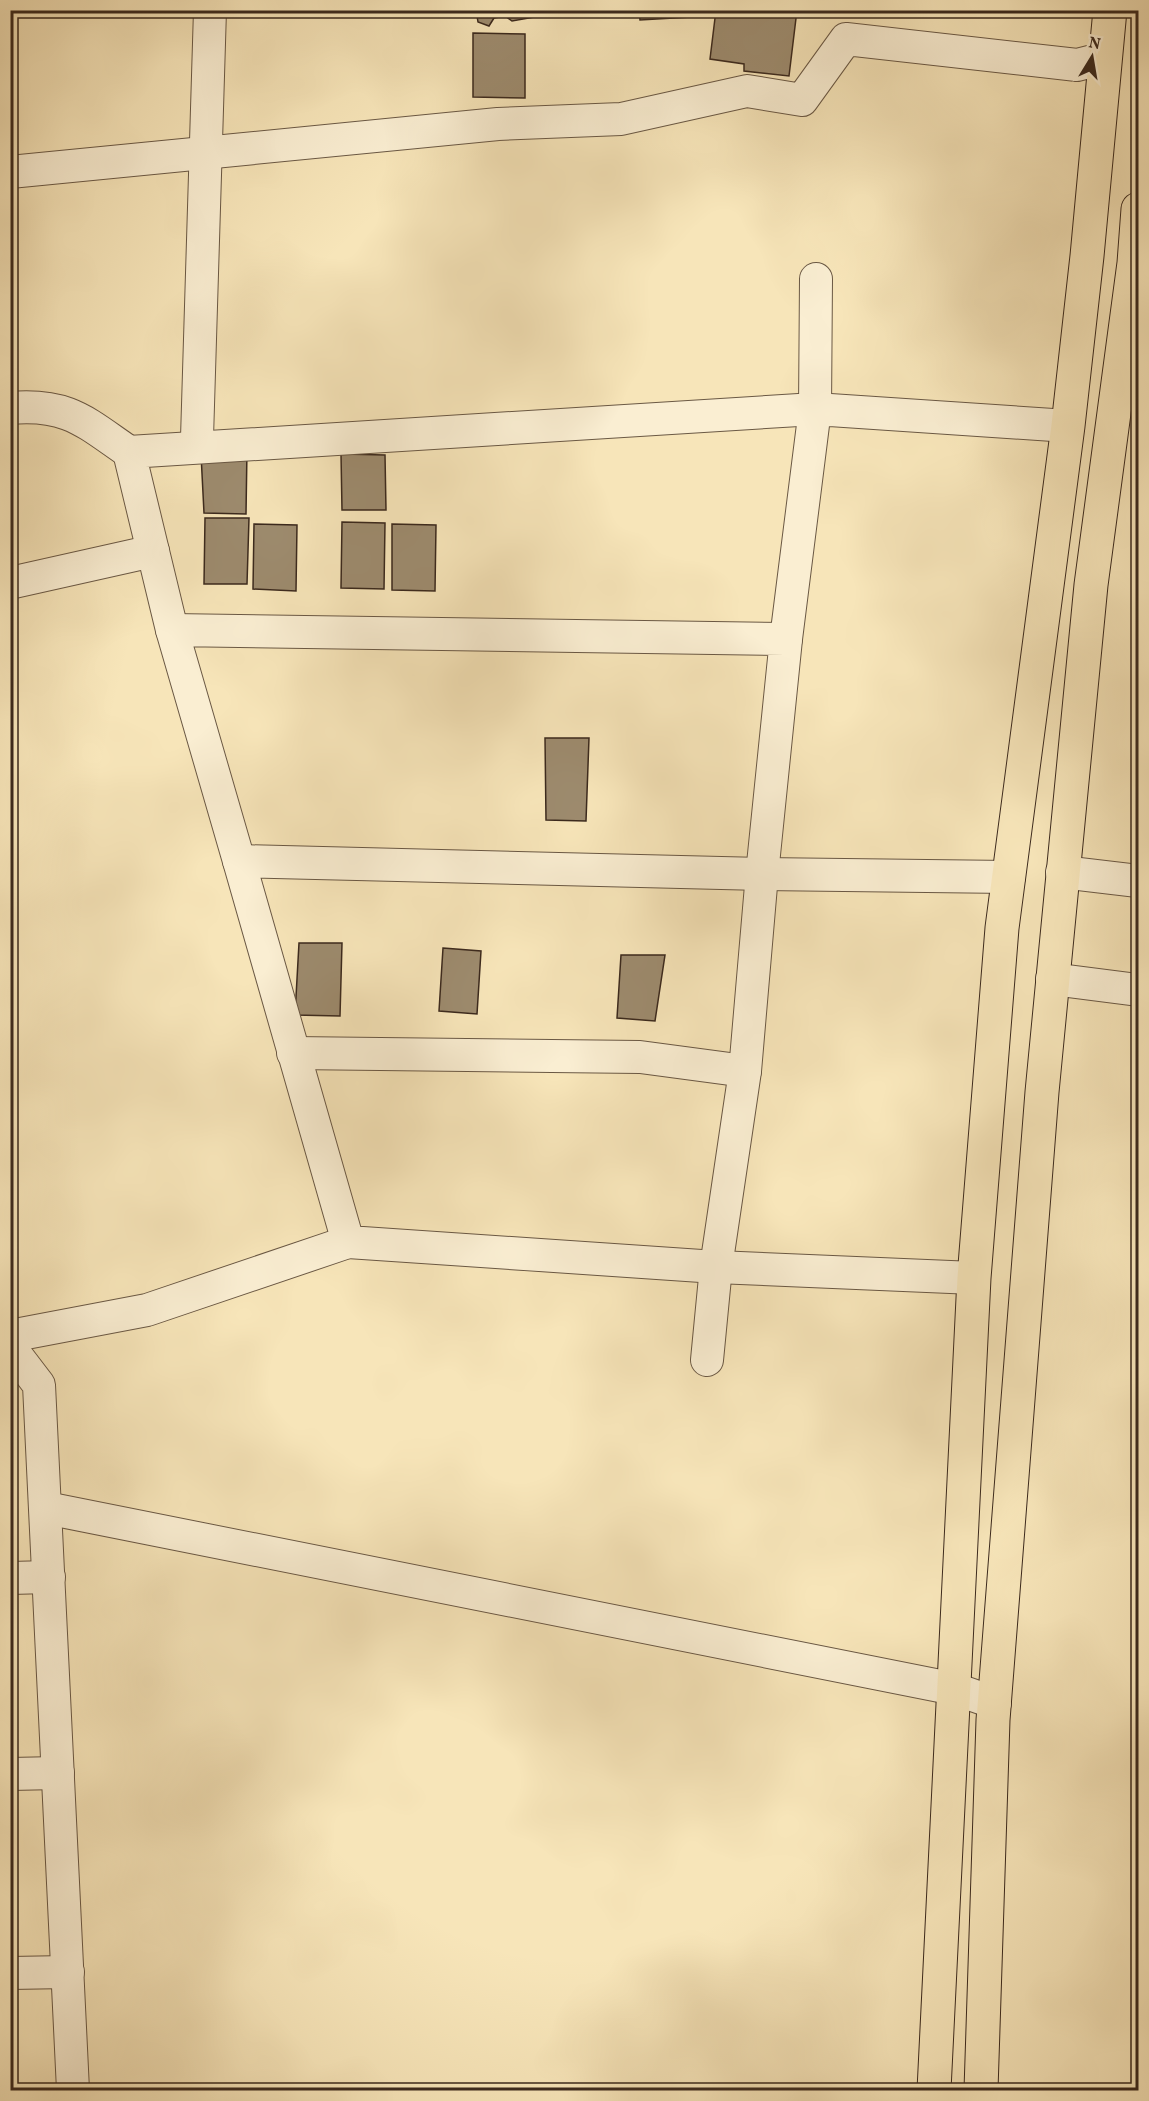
<svg xmlns="http://www.w3.org/2000/svg" width="1149" height="2101" viewBox="0 0 1149 2101" font-family="Vollkorn,serif">
	<style>
		.building { fill: #9d8b6e; stroke: #3b291d; stroke-width: 1.5 }
		.lines { fill: none; stroke-linecap: round; stroke-linejoin: round }
		.street-casing { stroke: #6a5844; stroke-width: 34 }
		.primary-casing { stroke: #3b291d; stroke-width: 35 }
		.street { stroke: #faeed2; stroke-width: 32 }
		.primary { stroke: #f7e5b9; stroke-width: 33 }
	</style>
	<rect width="100%" height="100%" fill="#f7e5b9"/>
	<filter id="stains"><feTurbulence type="fractalNoise" baseFrequency=".00333" numOctaves="4"/><feColorMatrix values="0 0 0 0 .2 0 0 0 0 .09 0 0 0 0 .02 0 0 0 .5 -.17"/></filter>
	<radialGradient id="worn" r=".72"><stop offset=".6" stop-color="#630" stop-opacity="0"/><stop offset="1" stop-color="#630" stop-opacity=".3"/></radialGradient>
	<g class="building">
		<path d="M476,10H534L535,17L512,21L505,16L494,18L489,26L478,22Z"/>
		<path d="M639,10H707L708,16L640,20Z"/>
		<path d="M716,10H797L789,76L744,71V64L710,59Z"/>
		<path d="M473,33L525,34V98L473,97Z"/>
		<path d="M247,449L246,514L204,513L201,454Z"/>
		<path d="M341,454L385,455L386,510H342Z"/>
		<path d="M205,518H249L247,584H204Z"/>
		<path d="M342,522L385,523L384,589L341,588Z"/>
		<path d="M254,524L297,525L296,591L253,589Z"/>
		<path d="M392,524L436,525L435,591L392,590Z"/>
		<path d="M545,738H589L586,821L546,820Z"/>
		<path d="M299,943H342L340,1016L295,1015Z"/>
		<path d="M443,948L481,951L477,1014L439,1011Z"/>
		<path d="M621,955H665L655,1021L617,1018Z"/>
	</g>
	<g class="lines">
		<g class="street-casing">
			<g id="street">
				<path d="M10,172L498,124L621,119L747,91L802,100L846,39L1077,65L1105,58"/>
				<path d="M10,408C68,403 85,422 129,452"/>
				<path d="M197,438L210,10"/>
				<path d="M10,583L153,551"/>
				<path d="M172,630L129,452L815,409L816,279"/>
				<path d="M786,639L815,409L1068,426"/>
				<path d="M239,861L172,630L786,639L762,874L745,1071L716,1267L707,1360"/>
				<path d="M1062,872L1138,881"/>
				<path d="M1052,979L1138,990"/>
				<path d="M293,1053L640,1057L745,1071"/>
				<path d="M974,1278L716,1267L348,1242L239,861L762,874L1009,877"/>
				<path d="M10,1336L147,1310L348,1242"/>
				<path d="M10,1347L39,1385L73,2090"/>
				<path d="M46,1508L955,1689L995,1703"/>
				<path d="M10,1578L49,1577"/>
				<path d="M10,1774L58,1773"/>
				<path d="M10,1973L68,1972"/>
			</g>
		</g>
		<g class="primary-casing">
			<g id="primary">
				<path d="M934,2090L974,1278L1002,928L1068,426L1087,256L1110,10"/>
				<path d="M981,2090L993,1720L1042,1092L1091,585L1134,263L1138,209"/>
			</g>
		</g>
		<use href="#street" class="street"/>
		<use href="#primary" class="primary"/>
	</g>
	<rect width="1149" height="2101" fill="none" stroke="#f7e5b9" stroke-width="36"/>
	<rect x="12" y="12" width="1125" height="2077" fill="none" stroke="#3b291d" stroke-width="3"/>
	<rect x="18" y="18" width="1113" height="2065" fill="none" stroke="#3b291d" stroke-width="1.5"/>
	<g transform="translate(1092 57) rotate(11)" stroke="#faeed2" stroke-width="4.5" paint-order="stroke">
	<path d="M0-4.5L10 22L0 15L-10 22Z" fill="#3b291d"/>
	<text y="-9" font-size="16" font-weight="bold" text-anchor="middle" fill="#3b291d">N</text>
	</g>
	<rect width="100%" height="100%" filter="url(#stains)"/>
	<rect width="100%" height="100%" fill="url(#worn)"/>
</svg>
